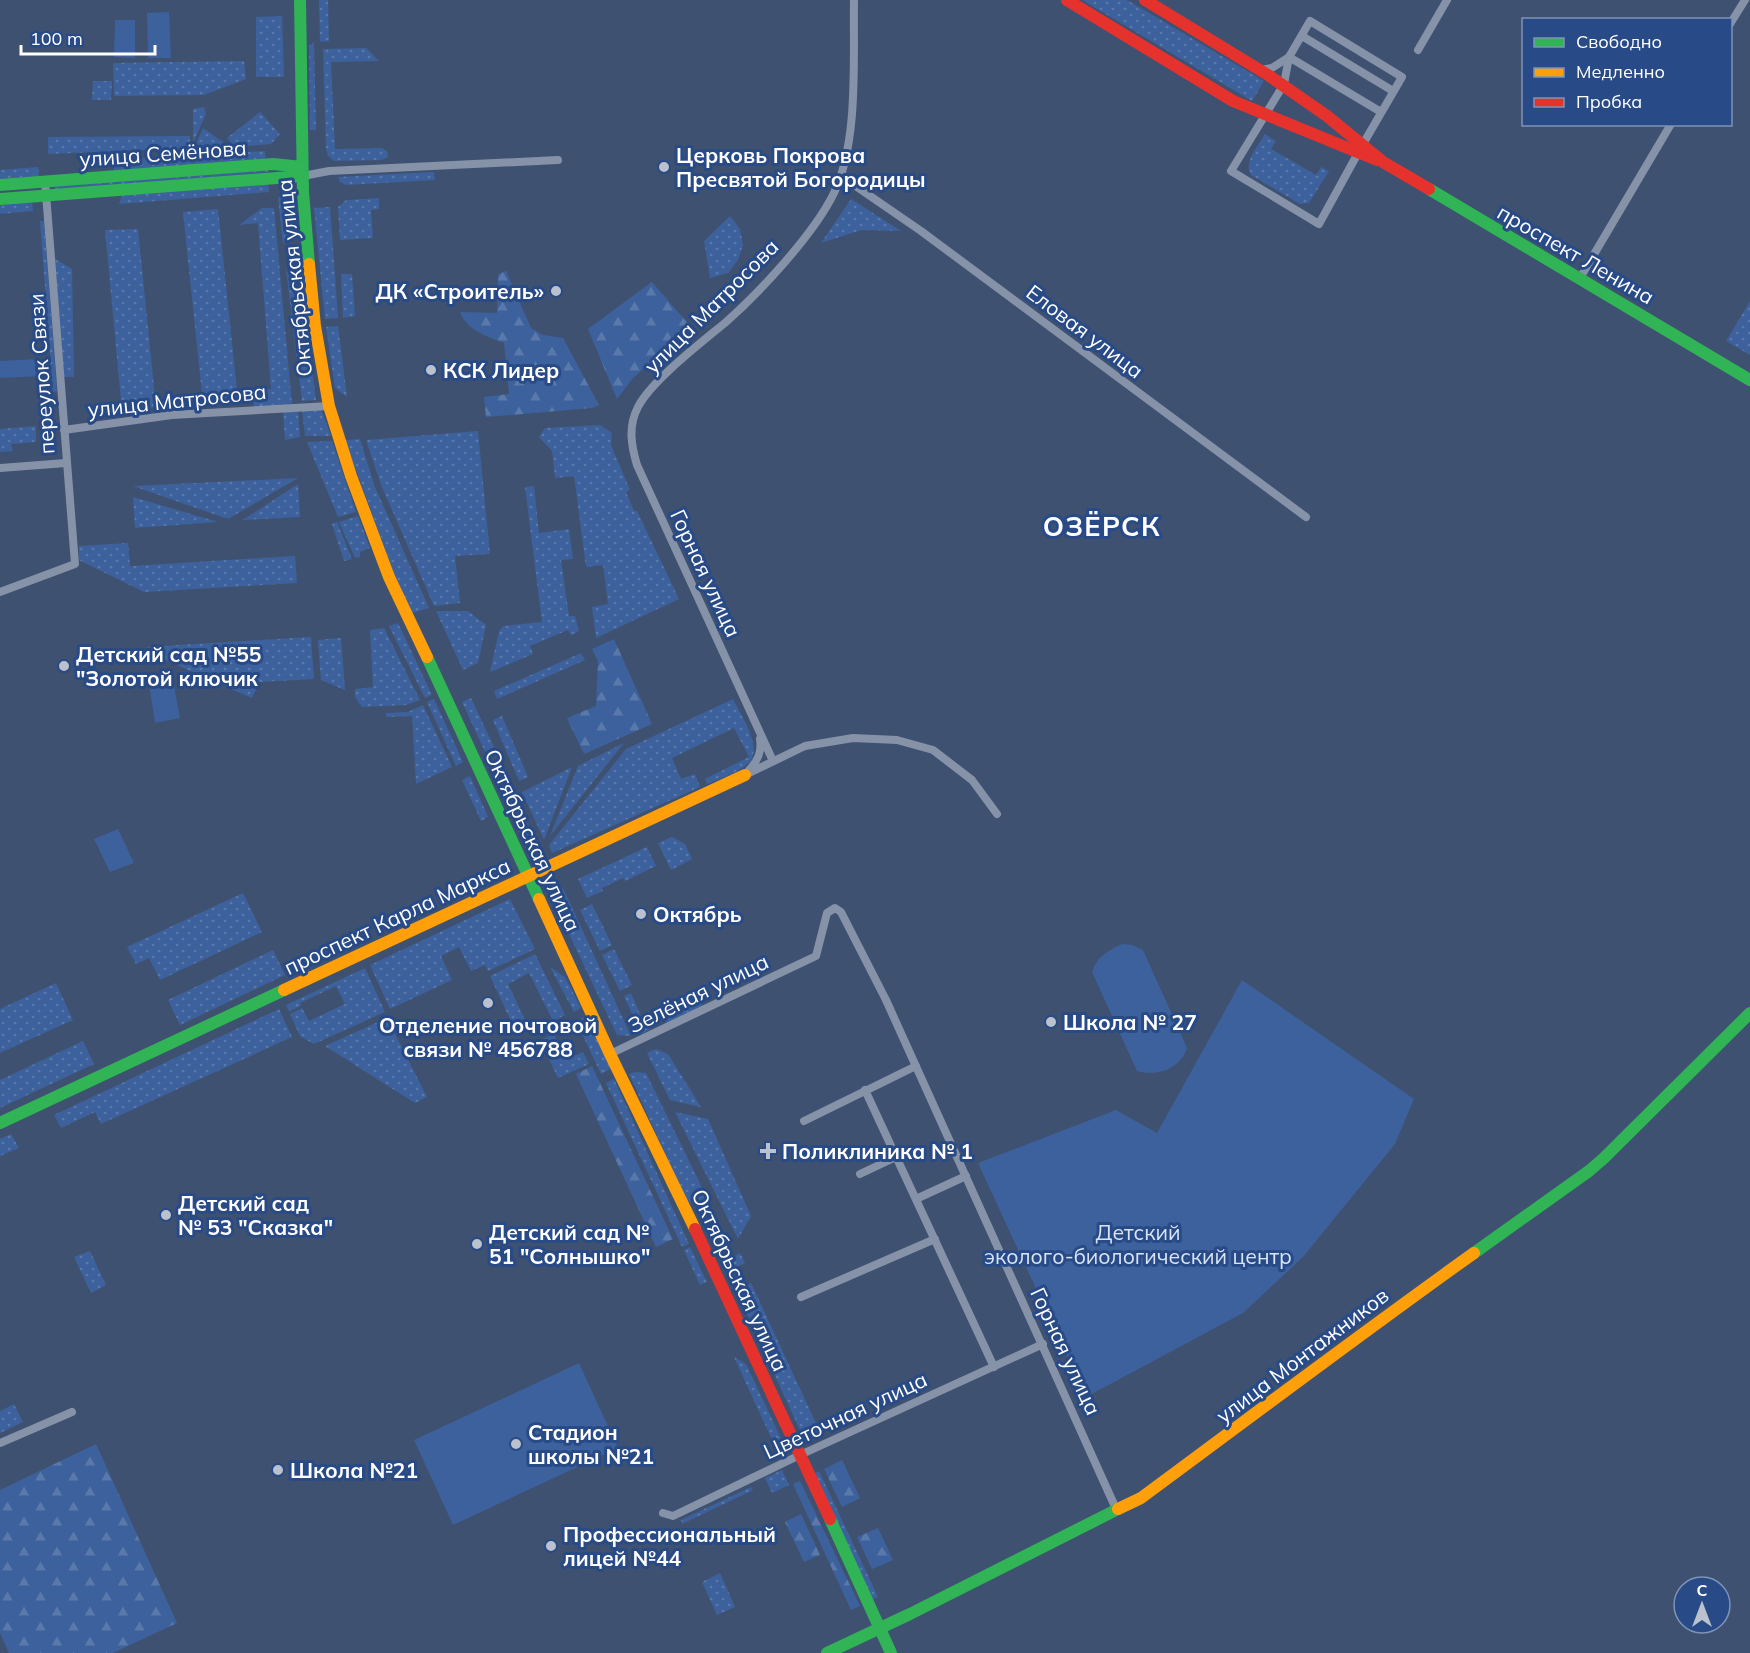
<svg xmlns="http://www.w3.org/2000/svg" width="1750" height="1653" viewBox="0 0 1750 1653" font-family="Mulish,sans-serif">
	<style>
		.grass { fill: url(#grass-dots) }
		.forest { fill: url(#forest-firs) }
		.garden { fill: #3d619c }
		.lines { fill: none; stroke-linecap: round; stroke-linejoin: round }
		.street { stroke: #8592a7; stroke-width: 8 }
		.fast { stroke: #30b455; stroke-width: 12 }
		.slow { stroke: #ff9f0a; stroke-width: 12 }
		.jam { stroke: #e5322d; stroke-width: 12 }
		.poi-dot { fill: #bbc2cd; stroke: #284b87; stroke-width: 2 }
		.labels { text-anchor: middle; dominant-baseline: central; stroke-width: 6; stroke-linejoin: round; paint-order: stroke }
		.street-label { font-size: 21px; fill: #fff; stroke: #284b87 }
		.poi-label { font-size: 21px; font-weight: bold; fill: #fff; stroke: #284b87; text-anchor: start }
		.park-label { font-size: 21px; fill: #d8e4f7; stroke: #284b87 }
		.district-label { font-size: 27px; font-weight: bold; letter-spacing: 1.5px; fill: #fff; stroke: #284b87 }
	</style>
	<defs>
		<pattern id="grass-dots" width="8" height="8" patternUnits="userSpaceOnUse" patternTransform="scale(1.5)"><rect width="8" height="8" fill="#3d619c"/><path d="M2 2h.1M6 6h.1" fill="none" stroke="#5a79ab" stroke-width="1.8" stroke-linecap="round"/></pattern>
		<pattern id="forest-firs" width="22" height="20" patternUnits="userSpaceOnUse" patternTransform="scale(1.5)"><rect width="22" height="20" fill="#3d619c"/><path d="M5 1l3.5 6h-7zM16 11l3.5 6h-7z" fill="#5a79ab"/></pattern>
	</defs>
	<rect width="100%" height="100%" fill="#3e5171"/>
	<g class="grass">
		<path d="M319,0H328L329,41L320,42Z"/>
		<path d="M1082,0H1127L1264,81L1252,101Z"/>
		<path d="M282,16L284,77H256V17Z"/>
		<path d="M314,42L316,130H310L309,46Z"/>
		<path d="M366,48L379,61L331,62L335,149L382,148L387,151L388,157L382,160L334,161L328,156L326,148L323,49Z"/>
		<path d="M244,61L246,79L204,95L114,96L113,63Z"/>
		<path d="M93,81H112L111,100H92Z"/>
		<path d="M204,107L206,114L193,143V109Z"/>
		<path d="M260,112L280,134L271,144L234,147L227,138Z"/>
		<path d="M203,128L230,147L194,148Z"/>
		<path d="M1265,134L1276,141L1271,149L1316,175L1321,167L1329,171L1309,203L1300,204L1251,175C1243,162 1258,146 1265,134Z"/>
		<path d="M190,136V148L48,154V137Z"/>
		<path d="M265,151L266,162L114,170V160Z"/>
		<path d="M38,167L39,176L0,179V170Z"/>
		<path d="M267,169L268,172L55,190L54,185Z"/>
		<path d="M434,172L435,180L346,185L340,182L338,177Z"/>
		<path d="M268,183L269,192L119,204L123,191Z"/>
		<path d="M293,196L296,223L283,244L278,197Z"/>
		<path d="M379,198V209L371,210L373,238L340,240L338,207L346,200Z"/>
		<path d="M851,199L901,231L861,230L821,243Z"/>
		<path d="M32,200L33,211L0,214V203Z"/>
		<path d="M330,207L338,318L325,319L314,208Z"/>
		<path d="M262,208H274L292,404L254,407L252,391L271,389L258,223L239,225Z"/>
		<path d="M218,209L238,400L203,403L183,212Z"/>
		<path d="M730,216L740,229L743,245L738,260L728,273L710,278L704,241Z"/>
		<path d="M40,221H44L57,391L53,392Z"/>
		<path d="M138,229L156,407L122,411L105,230Z"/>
		<path d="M55,259L72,269L74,377H64Z"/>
		<path d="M286,269L303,299L316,400L302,401Z"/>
		<path d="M341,274H352L355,316L343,318Z"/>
		<path d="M1750,301V355L1726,341Z"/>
		<path d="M338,326L347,397L335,388L326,327Z"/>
		<path d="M321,409L331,436H305L302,410Z"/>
		<path d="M298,410L300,437L285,440L283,411Z"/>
		<path d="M600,425L612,433L611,445L630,490L626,492L634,511H637L679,599L596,638L592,607L608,604L603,565L586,567L574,476L555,478L552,451L539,437L545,428Z"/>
		<path d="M36,426V442L11,444L13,451L0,452V429Z"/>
		<path d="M478,431L490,554L455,556L460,603L434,606L381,485L366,440Z"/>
		<path d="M360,439L375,487L429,608L409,614L345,440Z"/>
		<path d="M332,441L356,512L338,517L307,442Z"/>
		<path d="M298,478L228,519L133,486Z"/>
		<path d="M298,484L300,517L243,520Z"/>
		<path d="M534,486L539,533L569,529L573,559L561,560L569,616H575L579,631L571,635L568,630L530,646L533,654L490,672L499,631L503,626L542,622L525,487Z"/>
		<path d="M133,497L218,522L135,528Z"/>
		<path d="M358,516L370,548L360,552V557L355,558L339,522Z"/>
		<path d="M336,522H337L352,559L344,561L332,524Z"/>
		<path d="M128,543L130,566L295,556L297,583L144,592L79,560V546Z"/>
		<path d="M436,611H468L486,625L478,663L463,670Z"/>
		<path d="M398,623L432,695L425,698L389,626Z"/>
		<path d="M384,628L420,700L406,705L362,707L355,697V689L373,687L370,630Z"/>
		<path d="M311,637L314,679L259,682L252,698L149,653L147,647Z"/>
		<path d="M341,638L345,690L321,680L318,640Z"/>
		<path d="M581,653L585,660L497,699L494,691Z"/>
		<path d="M471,698L494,747L485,752L462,702Z"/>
		<path d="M434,699L463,762L456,766L427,702Z"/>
		<path d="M733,699C741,716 767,752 745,766C734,774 719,779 707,784L705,779L749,757L734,728L672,758L681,779L695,774L700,787L552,853L549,845L626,749Z"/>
		<path d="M423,705L452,767L416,784L412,716L386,717V713L408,712Z"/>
		<path d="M502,716L528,777L519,781L493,720Z"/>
		<path d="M624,743L550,836L578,766Z"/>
		<path d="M572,767L544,840L522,792Z"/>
		<path d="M470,776L488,817L481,821L462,780Z"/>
		<path d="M516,796L537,845L526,849L505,801Z"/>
		<path d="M672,837L685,844L692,859L671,870L658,843Z"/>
		<path d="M647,847L656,866L625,881L623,878L602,888L603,891L587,898L578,879Z"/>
		<path d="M563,888L631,1036L617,1035L550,894Z"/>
		<path d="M243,893L262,932L160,980L149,958L136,964L127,947Z"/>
		<path d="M510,899L535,949L488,971L485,965L471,971L459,947L441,956L452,980L390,1009L370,965Z"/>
		<path d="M592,904L612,945L600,951L580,910Z"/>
		<path d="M614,949L632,985L620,991L602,955Z"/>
		<path d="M273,950L285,975L180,1025L168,1000Z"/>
		<path d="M535,954L565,1015L553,1021L529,973L508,984L527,1024L515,1030L490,976Z"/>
		<path d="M550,967L565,977L581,1008L574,1012Z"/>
		<path d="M365,968L385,1012L314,1044L300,1036L290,1014L302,1008L309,1021L345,1004L336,986L300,1003L301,1006L289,1011L286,1005Z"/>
		<path d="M56,983L73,1020L0,1053V1009Z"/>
		<path d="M631,993L644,1023L651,1020L653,1024L651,1029L641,1034L624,996Z"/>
		<path d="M700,1001L703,1007L667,1023L659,1009L670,1005L674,1013Z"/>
		<path d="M279,1009L292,1037L101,1124L95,1112L61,1128L54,1115Z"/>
		<path d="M586,1016L611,1069L601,1074L576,1021Z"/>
		<path d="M387,1018L427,1097L415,1103L325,1046Z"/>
		<path d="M554,1034L566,1059L583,1052L589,1064L558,1078L540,1040Z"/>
		<path d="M83,1041L94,1064L0,1108V1080Z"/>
		<path d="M656,1049L668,1054L701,1107L670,1100L647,1053Z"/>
		<path d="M635,1072L646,1073L712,1208L707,1212L686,1200L629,1074Z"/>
		<path d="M614,1079L689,1244L682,1247L606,1083Z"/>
		<path d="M675,1112L708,1119L751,1216L738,1239Z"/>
		<path d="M11,1134L19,1148L0,1156V1139Z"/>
		<path d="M690,1247L707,1282L700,1285L684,1250Z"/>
		<path d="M90,1251L106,1285L91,1293L74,1257Z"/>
		<path d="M740,1253L745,1263L726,1272L722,1262Z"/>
		<path d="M751,1283L820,1432L804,1439L736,1290Z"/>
		<path d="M734,1357L746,1364L786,1449L778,1453Z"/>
		<path d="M14,1404L23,1422L0,1433V1411Z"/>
		<path d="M782,1470L789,1485L772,1493L765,1478Z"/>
		<path d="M819,1471L878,1597L870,1601L811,1475Z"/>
		<path d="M751,1487L753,1490L682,1524L681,1520Z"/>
		<path d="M720,1573L735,1607L717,1615L702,1582Z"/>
	</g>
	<g class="forest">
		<path d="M506,271L531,328L543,335L563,338L599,405L592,408L486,417L484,397L509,394L504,343C487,336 467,331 460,312L497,313L498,274Z"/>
		<path d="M652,282L691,327L633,378L617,399L588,329Z"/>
		<path d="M614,639L652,724L584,754L567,718L596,706L598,661L592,649Z"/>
		<path d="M592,1066L673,1239L656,1247L576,1074Z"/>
		<path d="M96,1444L177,1623L113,1653H9L0,1633V1490Z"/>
		<path d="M842,1460L860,1498L842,1507L824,1469Z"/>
		<path d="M800,1481L860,1606L851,1610L793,1484Z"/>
		<path d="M801,1514L820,1555L804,1562L785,1522Z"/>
		<path d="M878,1528L893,1560L872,1569L857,1537Z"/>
	</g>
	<g class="garden">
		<path d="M169,12L171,58H148L147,13Z"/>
		<path d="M115,20H135V58L114,57Z"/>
		<path d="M40,359L41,376L0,378V361Z"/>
		<path d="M173,680L180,718L155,723L149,684Z"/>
		<path d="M118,829L134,863L110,872L94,839Z"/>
		<path d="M1122,944L1132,945L1143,950L1187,1048C1180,1069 1157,1077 1137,1071L1092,972C1098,955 1107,952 1122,944Z"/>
		<path d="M1242,980L1414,1099L1395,1144L1303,1257L1243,1313L1086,1397L978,1163L1116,1110L1157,1133Z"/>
		<path d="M579,1363L618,1448L453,1525L414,1440Z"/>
	</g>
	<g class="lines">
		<g class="street">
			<path d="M1730,24L1745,0"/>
			<path d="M1302,36L1393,91"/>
			<path d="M1418,50L1447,0"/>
			<path d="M1289,57L1381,112"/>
			<path d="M1261,70L1272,68L1289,57"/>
			<path d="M1358,153L1319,224L1231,171L1284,84L1289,57L1310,21L1402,77L1363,144"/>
			<path d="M303,176L329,171L558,160"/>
			<path d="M841,176L921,231L1306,517"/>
			<path d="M1580,278L1671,124"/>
			<path d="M64,430L172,415L329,406"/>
			<path d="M0,468L66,463"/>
			<path d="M0,592L75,564L45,181"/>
			<path d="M773,761L637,465C631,445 628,426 638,407C651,381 702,342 726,322C760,292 814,234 834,193C859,141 853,58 854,0"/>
			<path d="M749,770C758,761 762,752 760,739"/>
			<path d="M745,775L805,746L853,738L897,740L933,750L972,780L997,814"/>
			<path d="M610,1054L816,956L827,913L835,908L841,912L886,1000L1117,1511"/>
			<path d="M865,1090L994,1367"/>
			<path d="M804,1121L916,1066"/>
			<path d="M860,1174L896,1157"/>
			<path d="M916,1199L966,1176"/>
			<path d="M801,1297L935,1239"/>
			<path d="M0,1443L72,1412"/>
			<path d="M663,1513L673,1516L800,1455L1043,1344"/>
		</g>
		<g class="fast">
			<path d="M300,0L303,192L309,264"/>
			<path d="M0,185L273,164L302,167"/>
			<path d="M1429,189L1750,380"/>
			<path d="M0,199L303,176"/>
			<path d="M427,657L539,899"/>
			<path d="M0,1123L284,990"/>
			<path d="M1474,1253L1589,1171L1604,1158L1750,1013"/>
			<path d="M830,1519L891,1653"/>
			<path d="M827,1653L910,1614L1118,1509"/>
		</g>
		<g class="slow">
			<path d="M309,264L315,326L329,406L351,476L389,577L427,657"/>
			<path d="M539,899L610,1054L695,1229"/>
			<path d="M284,990L745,775"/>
			<path d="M1118,1509L1141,1498C1252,1416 1362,1333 1474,1253"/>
		</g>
		<g class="jam">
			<path d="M1067,0L1233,101L1377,160"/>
			<path d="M1145,0L1268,75L1327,116L1383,162L1429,189"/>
			<path d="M695,1229L830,1519"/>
		</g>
	</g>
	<g class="poi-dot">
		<circle cx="664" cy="167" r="6"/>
		<circle cx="556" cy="291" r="6"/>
		<circle cx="431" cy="370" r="6"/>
		<circle cx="64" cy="666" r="6"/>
		<circle cx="641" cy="914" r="6"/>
		<circle cx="488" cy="1003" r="6"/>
		<circle cx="1051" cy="1022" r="6"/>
		<path d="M765 1142h6v6h6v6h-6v6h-6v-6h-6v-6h6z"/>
		<circle cx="166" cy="1215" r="6"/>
		<circle cx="477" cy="1244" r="6"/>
		<circle cx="516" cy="1444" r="6"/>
		<circle cx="278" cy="1470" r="6"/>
		<circle cx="551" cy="1546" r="6"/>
	</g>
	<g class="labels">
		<g class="street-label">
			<text transform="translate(163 153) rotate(-4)">улица Семёнова</text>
			<text transform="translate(1576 254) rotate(30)">проспект Ленина</text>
			<text transform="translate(294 278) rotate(-96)">Октябрьская улица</text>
			<text transform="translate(711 306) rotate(-45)">улица Матросова</text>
			<text transform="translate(1085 331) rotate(37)">Еловая улица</text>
			<text transform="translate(41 374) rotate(-94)">переулок Связи</text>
			<text transform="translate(177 400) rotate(-6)">улица Матросова</text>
			<text transform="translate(706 573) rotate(65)">Горная улица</text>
			<text transform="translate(533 840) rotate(65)">Октябрьская улица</text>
			<text transform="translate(397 916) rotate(-25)">проспект Карла Маркса</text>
			<text transform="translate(698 993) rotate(-26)">Зелёная улица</text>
			<text transform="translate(740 1280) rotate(65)">Октябрьская улица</text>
			<text transform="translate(1066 1351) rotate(65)">Горная улица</text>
			<text transform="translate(1302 1355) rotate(-37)">улица Монтажников</text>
			<text transform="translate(845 1415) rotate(-25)">Цветочная улица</text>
		</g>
		<g class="poi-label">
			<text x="676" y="155">Церковь Покрова<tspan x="676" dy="24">Пресвятой Богородицы</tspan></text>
			<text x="544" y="291" text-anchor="end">ДК «Строитель»</text>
			<text x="443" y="370">КСК Лидер</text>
			<text x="76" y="654">Детский сад №55<tspan x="76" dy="24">"Золотой ключик</tspan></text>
			<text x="653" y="914">Октябрь</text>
			<text x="1063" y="1022">Школа № 27</text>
			<text x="488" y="1025" text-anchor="middle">Отделение почтовой<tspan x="488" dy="24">связи № 456788</tspan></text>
			<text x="782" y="1151">Поликлиника № 1</text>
			<text x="178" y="1203">Детский сад<tspan x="178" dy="24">№ 53 "Сказка"</tspan></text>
			<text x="489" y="1232">Детский сад №<tspan x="489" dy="24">51 "Солнышко"</tspan></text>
			<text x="528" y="1432">Стадион<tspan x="528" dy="24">школы №21</tspan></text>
			<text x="290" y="1470">Школа №21</text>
			<text x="563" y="1534">Профессиональный<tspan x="563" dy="24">лицей №44</tspan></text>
		</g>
		<g class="park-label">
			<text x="1138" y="1232">Детский<tspan x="1138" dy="24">эколого-биологический центр</tspan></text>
		</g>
		<g class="district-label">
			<text x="1102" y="526">ОЗЁРСК</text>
		</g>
	</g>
	<rect x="1522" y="18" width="210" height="108" fill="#284b87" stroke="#7e93b7" stroke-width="1.5"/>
	<rect x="1534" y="38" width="30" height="9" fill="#30b455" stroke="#7e93b7" stroke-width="1.5"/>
	<text x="1576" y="48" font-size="18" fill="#ffffff">Свободно</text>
	<rect x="1534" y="68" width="30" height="9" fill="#ff9f0a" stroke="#7e93b7" stroke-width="1.5"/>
	<text x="1576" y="78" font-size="18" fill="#ffffff">Медленно</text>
	<rect x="1534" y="98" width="30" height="9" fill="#e5322d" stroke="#7e93b7" stroke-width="1.5"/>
	<text x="1576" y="108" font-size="18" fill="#ffffff">Пробка</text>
	<g transform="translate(1702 1605)"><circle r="28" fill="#284b87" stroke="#7e93b7" stroke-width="1.5"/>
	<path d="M0-4.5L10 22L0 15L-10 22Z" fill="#bbc2cd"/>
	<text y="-9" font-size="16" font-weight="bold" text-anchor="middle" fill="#ffffff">С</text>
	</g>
	<path d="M21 45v9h134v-9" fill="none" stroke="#ffffff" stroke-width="3"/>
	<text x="30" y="45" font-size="18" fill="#ffffff" stroke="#284b87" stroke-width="4.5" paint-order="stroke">100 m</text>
</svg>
